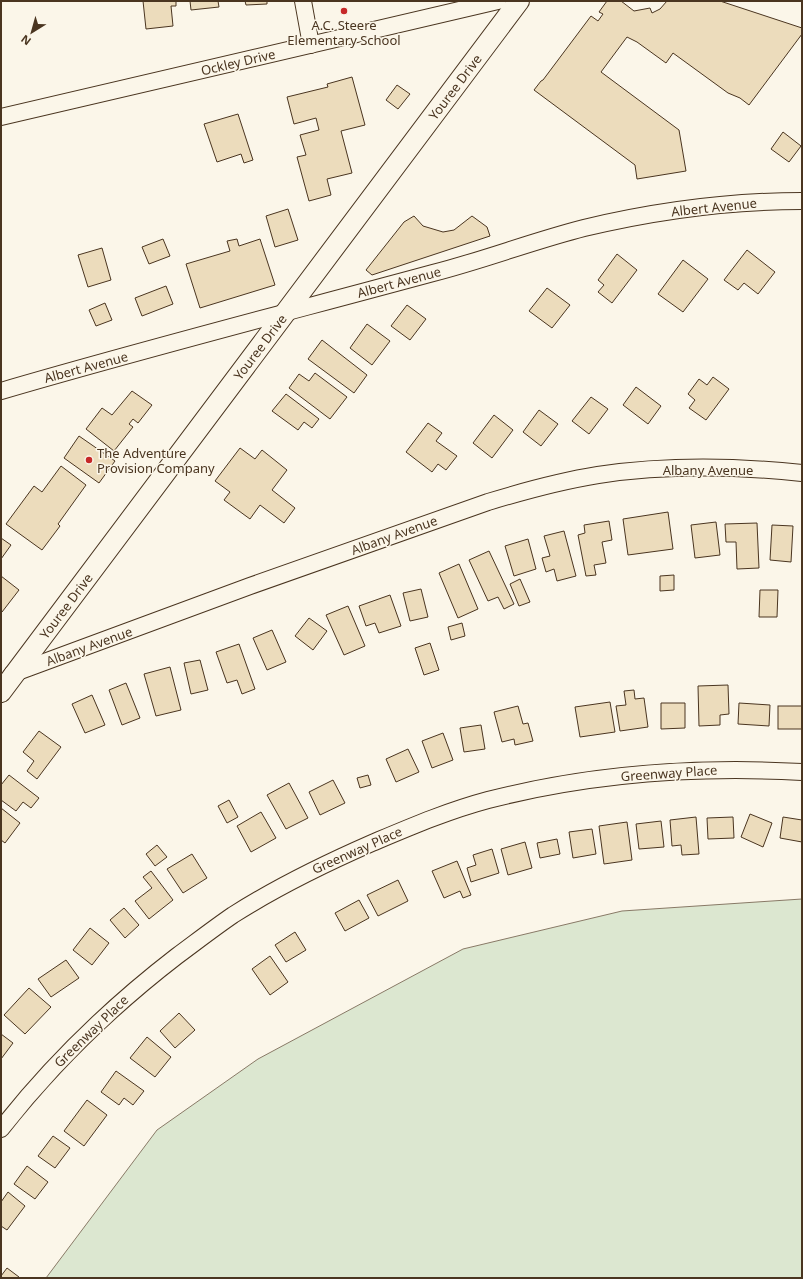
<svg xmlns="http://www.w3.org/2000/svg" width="803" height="1279" viewBox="0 0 803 1279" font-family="'Noto Sans',sans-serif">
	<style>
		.green { fill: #dce7d0; stroke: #887966 }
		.building { fill: #ecdcbc; stroke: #4a3520 }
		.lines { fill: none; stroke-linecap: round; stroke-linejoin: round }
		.minor-casing { stroke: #4a3520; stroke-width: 18 }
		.major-casing { stroke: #4a3520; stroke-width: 22 }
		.minor { stroke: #fbf6e9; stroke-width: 16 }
		.major { stroke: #fbf6e9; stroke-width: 20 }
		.poi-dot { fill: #c62828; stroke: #fbf6e9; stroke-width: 1.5 }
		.labels { text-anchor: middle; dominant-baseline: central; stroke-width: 3; stroke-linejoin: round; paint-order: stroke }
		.poi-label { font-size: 13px; fill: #4a3520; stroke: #fbf6e9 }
		.street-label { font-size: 13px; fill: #4a3520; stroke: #fbf6e9 }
	</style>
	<rect width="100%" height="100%" fill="#fbf6e9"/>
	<path class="green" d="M802,899V1278H46L157,1130L258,1059L463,949L622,911Z"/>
	<g class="building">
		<path d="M143,1H176V6H171L173,26L146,29Z"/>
		<path d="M190,1H218L219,7L191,10Z"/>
		<path d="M245,1H267V4L246,5Z"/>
		<path d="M607,1H621L634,11L650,8L652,13L660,9L667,1H720L802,28V34L749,105L740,98L728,93L673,53L666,63L637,42L627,37L601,72L679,130L686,171L637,179L635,165L534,90L541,81L543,80L591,16L598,21L603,14L599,12Z"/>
		<path d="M352,77L365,125L341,131L352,173L327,179L331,195L309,201L297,157L306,155L300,135L319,130L316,118L294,124L287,97L328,87L327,84Z"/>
		<path d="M397,85L410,94L398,109L386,100Z"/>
		<path d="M238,114L253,160L244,163L241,154L217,162L204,124Z"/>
		<path d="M783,132L801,146L789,162L771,149Z"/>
		<path d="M288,209L298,240L275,247L266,216Z"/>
		<path d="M414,216L423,226L443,232L454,230L472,216L487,227L490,236L372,275L366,270L404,222Z"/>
		<path d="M163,239L170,256L149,264L142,247Z"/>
		<path d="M237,239L239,246L260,239L275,285L200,308L186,264L230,251L227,241Z"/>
		<path d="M102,248L111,280L88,287L78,255Z"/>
		<path d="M747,250L775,272L758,294L744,283L738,290L724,280Z"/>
		<path d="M617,254L637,270L612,303L598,292L604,285L598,280Z"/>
		<path d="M683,260L708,279L683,312L658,294Z"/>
		<path d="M166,286L173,304L142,316L135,298Z"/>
		<path d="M547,288L570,305L552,328L529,311Z"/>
		<path d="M105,303L112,320L96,326L89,310Z"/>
		<path d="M407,305L426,319L410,340L391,326Z"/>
		<path d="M367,324L390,341L372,365L350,348Z"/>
		<path d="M322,340L367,375L354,393L308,359Z"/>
		<path d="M315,373L347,397L330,419L289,388L299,374L309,381Z"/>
		<path d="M713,377L729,389L706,420L689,408L695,400L688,394L699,379L707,385Z"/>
		<path d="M636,387L661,406L648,424L623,405Z"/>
		<path d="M132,391L152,405L138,423L133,419L129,424L133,427L114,451L86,429L102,408L112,415Z"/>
		<path d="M286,394L319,419L312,428L304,422L298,430L272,411Z"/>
		<path d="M591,397L608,409L589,434L572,421Z"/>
		<path d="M539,410L558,424L541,446L523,432Z"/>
		<path d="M494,415L513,430L492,458L473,443Z"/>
		<path d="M428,423L442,433L436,441L457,456L446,470L438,464L432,472L406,452Z"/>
		<path d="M79,436L115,461L99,483L64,458Z"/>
		<path d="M240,448L255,459L262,450L287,470L272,490L295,508L284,523L260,505L250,519L224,500L230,492L215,481Z"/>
		<path d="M61,466L86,485L58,524L60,526L42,550L6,524L34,486L42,492Z"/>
		<path d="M668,512L673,549L628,555L623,519Z"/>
		<path d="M609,521L612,540L602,542L606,563L594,565L596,575L586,576L578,535L585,533L584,525Z"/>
		<path d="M716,522L720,555L695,558L691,525Z"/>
		<path d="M757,523L759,568L737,569L736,542H726L725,524Z"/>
		<path d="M772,525L793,526L791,562L770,560Z"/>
		<path d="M564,531L576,576L557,581L554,569L546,572L542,558L550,556L544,536Z"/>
		<path d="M1,538L11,545L1,559Z"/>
		<path d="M528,539L536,569L514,576L505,546Z"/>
		<path d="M489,551L514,604L504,609L498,597L488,601L469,560Z"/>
		<path d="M459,564L478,609L458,618L439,573Z"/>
		<path d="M674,575V590L660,591V576Z"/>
		<path d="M1,576L19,590L2,612L1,611Z"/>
		<path d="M520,579L530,602L519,606L510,584Z"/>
		<path d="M421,589L428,617L410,621L403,593Z"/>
		<path d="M760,590H778L777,617H759Z"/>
		<path d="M390,595L401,626L379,633L375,623L366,626L359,606Z"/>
		<path d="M348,606L365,646L344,655L326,615Z"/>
		<path d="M309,618L327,631L313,650L295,636Z"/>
		<path d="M462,623L465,636L451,640L448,627Z"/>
		<path d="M272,630L286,662L267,670L253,638Z"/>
		<path d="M430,643L439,670L424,675L415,648Z"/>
		<path d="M239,644L255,689L242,694L237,680L227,683L216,652Z"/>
		<path d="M200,660L208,690L191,694L184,663Z"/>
		<path d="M170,667L181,710L156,716L144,674Z"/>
		<path d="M126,683L140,718L122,725L109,690Z"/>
		<path d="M728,685L729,714L720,715V725L699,726L698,686Z"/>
		<path d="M634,690L635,699L644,698L648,727L620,731L616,706L626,705L624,691Z"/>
		<path d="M92,695L105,725L85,733L72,704Z"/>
		<path d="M610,702L615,732L580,737L575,707Z"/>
		<path d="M661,703H685V728L661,729Z"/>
		<path d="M739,703L770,705L769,726L738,724Z"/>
		<path d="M518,706L523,724L528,723L533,741L515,745L514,739L502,742L494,712Z"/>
		<rect x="778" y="706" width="24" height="23"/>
		<path d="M481,725L485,749L464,752L460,728Z"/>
		<path d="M39,731L61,747L37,779L27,771L34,761L23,752Z"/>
		<path d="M443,733L453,760L432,768L422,741Z"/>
		<path d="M408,749L419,772L396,782L386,759Z"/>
		<path d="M9,775L39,798L31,808L23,802L16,811L1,800V785Z"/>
		<path d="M368,775L371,785L360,788L357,778Z"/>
		<path d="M333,780L345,803L320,815L309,792Z"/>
		<path d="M289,783L308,818L286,829L267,795Z"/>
		<path d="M229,800L238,817L227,823L218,806Z"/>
		<path d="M1,808L20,823L5,843L1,840Z"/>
		<path d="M261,812L276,838L251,852L237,826Z"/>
		<path d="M750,814L772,823L763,847L741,837Z"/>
		<path d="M696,817L699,854L682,855L681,845L672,846L670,820Z"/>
		<path d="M733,817L734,838L708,839L707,818Z"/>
		<path d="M783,817L802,820V842L780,838Z"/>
		<path d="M661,821L664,847L639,849L636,824Z"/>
		<path d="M627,822L632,860L604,864L599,826Z"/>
		<path d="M592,829L596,854L573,858L569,832Z"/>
		<path d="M557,839L560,854L540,858L537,843Z"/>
		<path d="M525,842L532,868L508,875L501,849Z"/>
		<path d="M157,845L167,857L155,866L146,854Z"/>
		<path d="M492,849L499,873L471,882L467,868L476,865L473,855Z"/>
		<path d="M192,854L207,878L183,893L167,869Z"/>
		<path d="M457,861L471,895L463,898L460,891L444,898L432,871Z"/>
		<path d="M151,871L173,900L149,919L135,901L152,888L143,877Z"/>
		<path d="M398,880L408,901L378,916L367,895Z"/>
		<path d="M359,900L369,918L345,931L335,913Z"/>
		<path d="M124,908L139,925L125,938L110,920Z"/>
		<path d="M90,928L109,943L92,965L73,950Z"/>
		<path d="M295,932L306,950L286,962L275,945Z"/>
		<path d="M270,956L288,982L270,995L252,969Z"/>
		<path d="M66,960L79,978L51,997L38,979Z"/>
		<path d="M29,988L51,1007L25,1034L4,1015Z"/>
		<path d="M179,1013L195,1030L175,1048L160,1031Z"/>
		<path d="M1,1034L13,1043L1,1059Z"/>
		<path d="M147,1037L171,1057L155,1077L130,1058Z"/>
		<path d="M116,1071L144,1091L133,1105L124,1098L119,1105L101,1092Z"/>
		<path d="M87,1100L107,1115L84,1146L64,1131Z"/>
		<path d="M53,1136L70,1148L55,1168L38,1156Z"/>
		<path d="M27,1166L48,1182L35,1199L14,1184Z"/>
		<path d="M8,1192L25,1206L7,1230L1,1226V1202Z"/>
		<path d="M7,1268L19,1277V1278H1V1276Z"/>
	</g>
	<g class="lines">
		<g class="minor-casing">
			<g id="minor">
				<path d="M303,1L311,45"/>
				<path d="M1,117L498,1"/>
				<path d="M1,391C144,349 289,312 433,273C484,260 533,241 584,228C655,211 729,201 802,201"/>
				<path d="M12,674L250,586L488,502C524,491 561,481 598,475C665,465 735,466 802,473"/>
				<path d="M1,1129C52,1064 112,1006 177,956C196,942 214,928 233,915C277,887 324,864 372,843C410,827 447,811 488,800C590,774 696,766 802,772"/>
			</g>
		</g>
		<g class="major-casing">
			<path id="major" d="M1,692L519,1"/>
		</g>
		<use href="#minor" class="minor"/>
		<use href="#major" class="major"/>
	</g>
	<g class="poi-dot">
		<circle cx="344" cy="11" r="4"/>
		<circle cx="89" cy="460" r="4"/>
	</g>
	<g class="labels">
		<g class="poi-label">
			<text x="344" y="25">A.C. Steere<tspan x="344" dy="15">Elementary School</tspan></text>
			<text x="97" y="453" text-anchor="start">The Adventure<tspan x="97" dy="15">Provision Company</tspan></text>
		</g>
		<g class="street-label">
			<text transform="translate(238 62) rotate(-13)">Ockley Drive</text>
			<text transform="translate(455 87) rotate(-53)">Youree Drive</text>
			<text transform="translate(714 207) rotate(-6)">Albert Avenue</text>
			<text transform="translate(399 282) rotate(-15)">Albert Avenue</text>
			<text transform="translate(260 347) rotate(-53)">Youree Drive</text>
			<text transform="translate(86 367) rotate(-15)">Albert Avenue</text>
			<text x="708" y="470">Albany Avenue</text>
			<text transform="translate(394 535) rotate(-20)">Albany Avenue</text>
			<text transform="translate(66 606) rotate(-53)">Youree Drive</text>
			<text transform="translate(89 646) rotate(-20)">Albany Avenue</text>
			<text transform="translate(669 773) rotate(-4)">Greenway Place</text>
			<text transform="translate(357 850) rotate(-24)">Greenway Place</text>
			<text transform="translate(91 1031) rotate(-44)">Greenway Place</text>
		</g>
	</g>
	<rect width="803" height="1279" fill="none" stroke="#4a3520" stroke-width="4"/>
	<g transform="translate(32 32) rotate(217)" stroke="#fbf6e9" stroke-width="3" paint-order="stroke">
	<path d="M0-3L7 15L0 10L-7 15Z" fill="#4a3520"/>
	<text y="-6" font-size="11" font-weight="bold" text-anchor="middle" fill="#4a3520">N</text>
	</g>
</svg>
